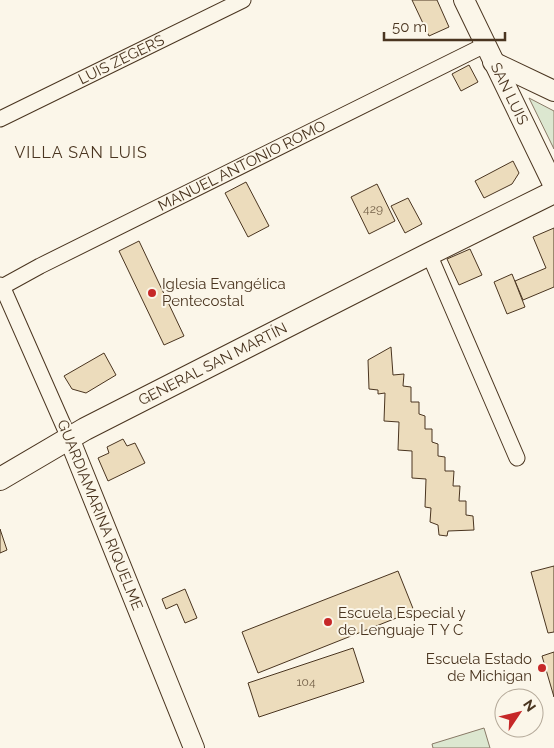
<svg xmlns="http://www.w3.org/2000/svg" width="554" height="748" viewBox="0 0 554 748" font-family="Raleway,sans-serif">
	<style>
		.green { fill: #dce7d0; stroke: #887966 }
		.building { fill: #ecdcbc; stroke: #4a3520 }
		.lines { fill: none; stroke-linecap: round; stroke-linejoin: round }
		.street-casing { stroke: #4a3520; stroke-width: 17 }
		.secondary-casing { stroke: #4a3520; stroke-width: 22 }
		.primary-casing { stroke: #4a3520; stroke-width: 24 }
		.street { stroke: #fbf6e9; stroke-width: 15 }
		.secondary { stroke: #fbf6e9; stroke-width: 20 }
		.primary { stroke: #fbf6e9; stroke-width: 22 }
		.poi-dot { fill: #c62828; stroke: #fbf6e9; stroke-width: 2 }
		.labels { text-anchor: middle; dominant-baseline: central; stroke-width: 4; stroke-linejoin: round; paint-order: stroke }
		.number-label { font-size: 12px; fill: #725f47 }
		.street-label { font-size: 15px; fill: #4a3520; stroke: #fbf6e9 }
		.poi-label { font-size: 15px; fill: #4a3520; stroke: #fbf6e9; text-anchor: start }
		.neighbourhood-label { font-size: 16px; letter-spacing: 1px; fill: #4a3520; stroke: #fbf6e9 }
	</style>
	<rect width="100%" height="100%" fill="#fbf6e9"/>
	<g class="green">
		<path d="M529,98L554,111V149Z"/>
		<path d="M484,728L490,748H433L432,744Z"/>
	</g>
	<g class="building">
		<path d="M412,0H437L449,27L429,36Z"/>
		<path d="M469,65L478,82L461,91L452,74Z"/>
		<path d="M513,161L519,173L512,184L484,198L475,181Z"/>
		<path d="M246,182L269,226L248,237L225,193Z"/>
		<path d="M377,184L395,221L369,234L351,197Z"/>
		<path d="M408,198L422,224L405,233L391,206Z"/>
		<path d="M554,228V287L523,300L515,281L546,268L533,237Z"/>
		<path d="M139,241L184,336L164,345L119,251Z"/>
		<path d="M470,249L482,275L459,285L447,259Z"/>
		<path d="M512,274L525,307L507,314L494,282Z"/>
		<path d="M391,347L393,375L404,374L403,386L411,387V402H419V414L425,416V429H432V442L438,444V456L445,457V471H454L453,486H460L459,501H466V515L473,516L474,530L448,531L447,536L439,535L438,525L430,522L431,508L425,507L426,479L412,478V451L398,450L399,422L384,421L385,393L378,394V390L369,389L368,360Z"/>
		<path d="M104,353L116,375L86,393L72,389L64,376Z"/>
		<path d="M123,439L127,446L135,443L145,463L108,481L98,458L109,453L107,447Z"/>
		<path d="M0,529L7,550L0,553Z"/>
		<path d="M554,566V632L548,633L531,572Z"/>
		<path d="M398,571L414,611L258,673L242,632Z"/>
		<path d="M185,589L197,618L185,623L177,604L166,609L162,599Z"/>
		<path d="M353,648L364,682L259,717L248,683Z"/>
		<path d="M554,652V697L542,656Z"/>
	</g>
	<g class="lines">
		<g class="street-casing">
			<g id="street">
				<path id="s1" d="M0,119L243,0"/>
				<path d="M429,254L517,458"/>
				<path d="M0,285L2,286L69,438"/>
				<path id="s2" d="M0,288L40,266L485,45"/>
			</g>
		</g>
		<g class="secondary-casing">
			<g id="secondary">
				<path id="s3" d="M464,0L554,186"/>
				<path d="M493,62L554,91"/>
				<path d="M69,438L194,748"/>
			</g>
		</g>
		<g class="primary-casing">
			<g id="primary">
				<path id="s4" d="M0,479L85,429L429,254L554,192"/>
			</g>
		</g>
		<use href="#street" class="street"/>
		<use href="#secondary" class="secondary"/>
		<use href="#primary" class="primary"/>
	</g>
	<g class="poi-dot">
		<circle cx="152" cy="293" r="5"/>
		<circle cx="328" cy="622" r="5"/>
		<circle cx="542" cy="668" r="5"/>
	</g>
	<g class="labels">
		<g class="number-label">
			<text x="373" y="209">429</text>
			<text x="306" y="682">104</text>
		</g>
		<g class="street-label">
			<text stroke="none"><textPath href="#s1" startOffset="135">LUIS ZEGERS</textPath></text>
			<text stroke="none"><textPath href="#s3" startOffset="104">SAN LUIS</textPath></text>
			<text stroke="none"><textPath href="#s2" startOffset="271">MANUEL ANTONIO ROMO</textPath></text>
			<text stroke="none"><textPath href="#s4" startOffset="242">GENERAL SAN MARTÍN</textPath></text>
			<text transform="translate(100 515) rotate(68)">GUARDIAMARINA RIQUELME</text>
		</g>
		<g class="poi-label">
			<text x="162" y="284">Iglesia Evangélica<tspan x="162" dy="17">Pentecostal</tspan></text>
			<text x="338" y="613">Escuela Especial y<tspan x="338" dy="17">de Lenguaje T Y C</tspan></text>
			<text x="532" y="659" text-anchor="end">Escuela Estado<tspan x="532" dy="17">de Michigan</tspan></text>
		</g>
		<g class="neighbourhood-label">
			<text x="81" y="152">VILLA SAN LUIS</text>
		</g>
	</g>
	<g transform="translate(519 713) rotate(55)"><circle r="24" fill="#fbf6e9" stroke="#b4a999"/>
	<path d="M0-4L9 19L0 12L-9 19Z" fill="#c62828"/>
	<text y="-8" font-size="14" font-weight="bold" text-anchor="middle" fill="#4a3520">N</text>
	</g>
	<path d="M384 32v8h121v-8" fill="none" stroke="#4a3520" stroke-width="2.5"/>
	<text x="392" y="32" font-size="15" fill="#4a3520" stroke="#fbf6e9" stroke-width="4" paint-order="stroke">50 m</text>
</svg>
